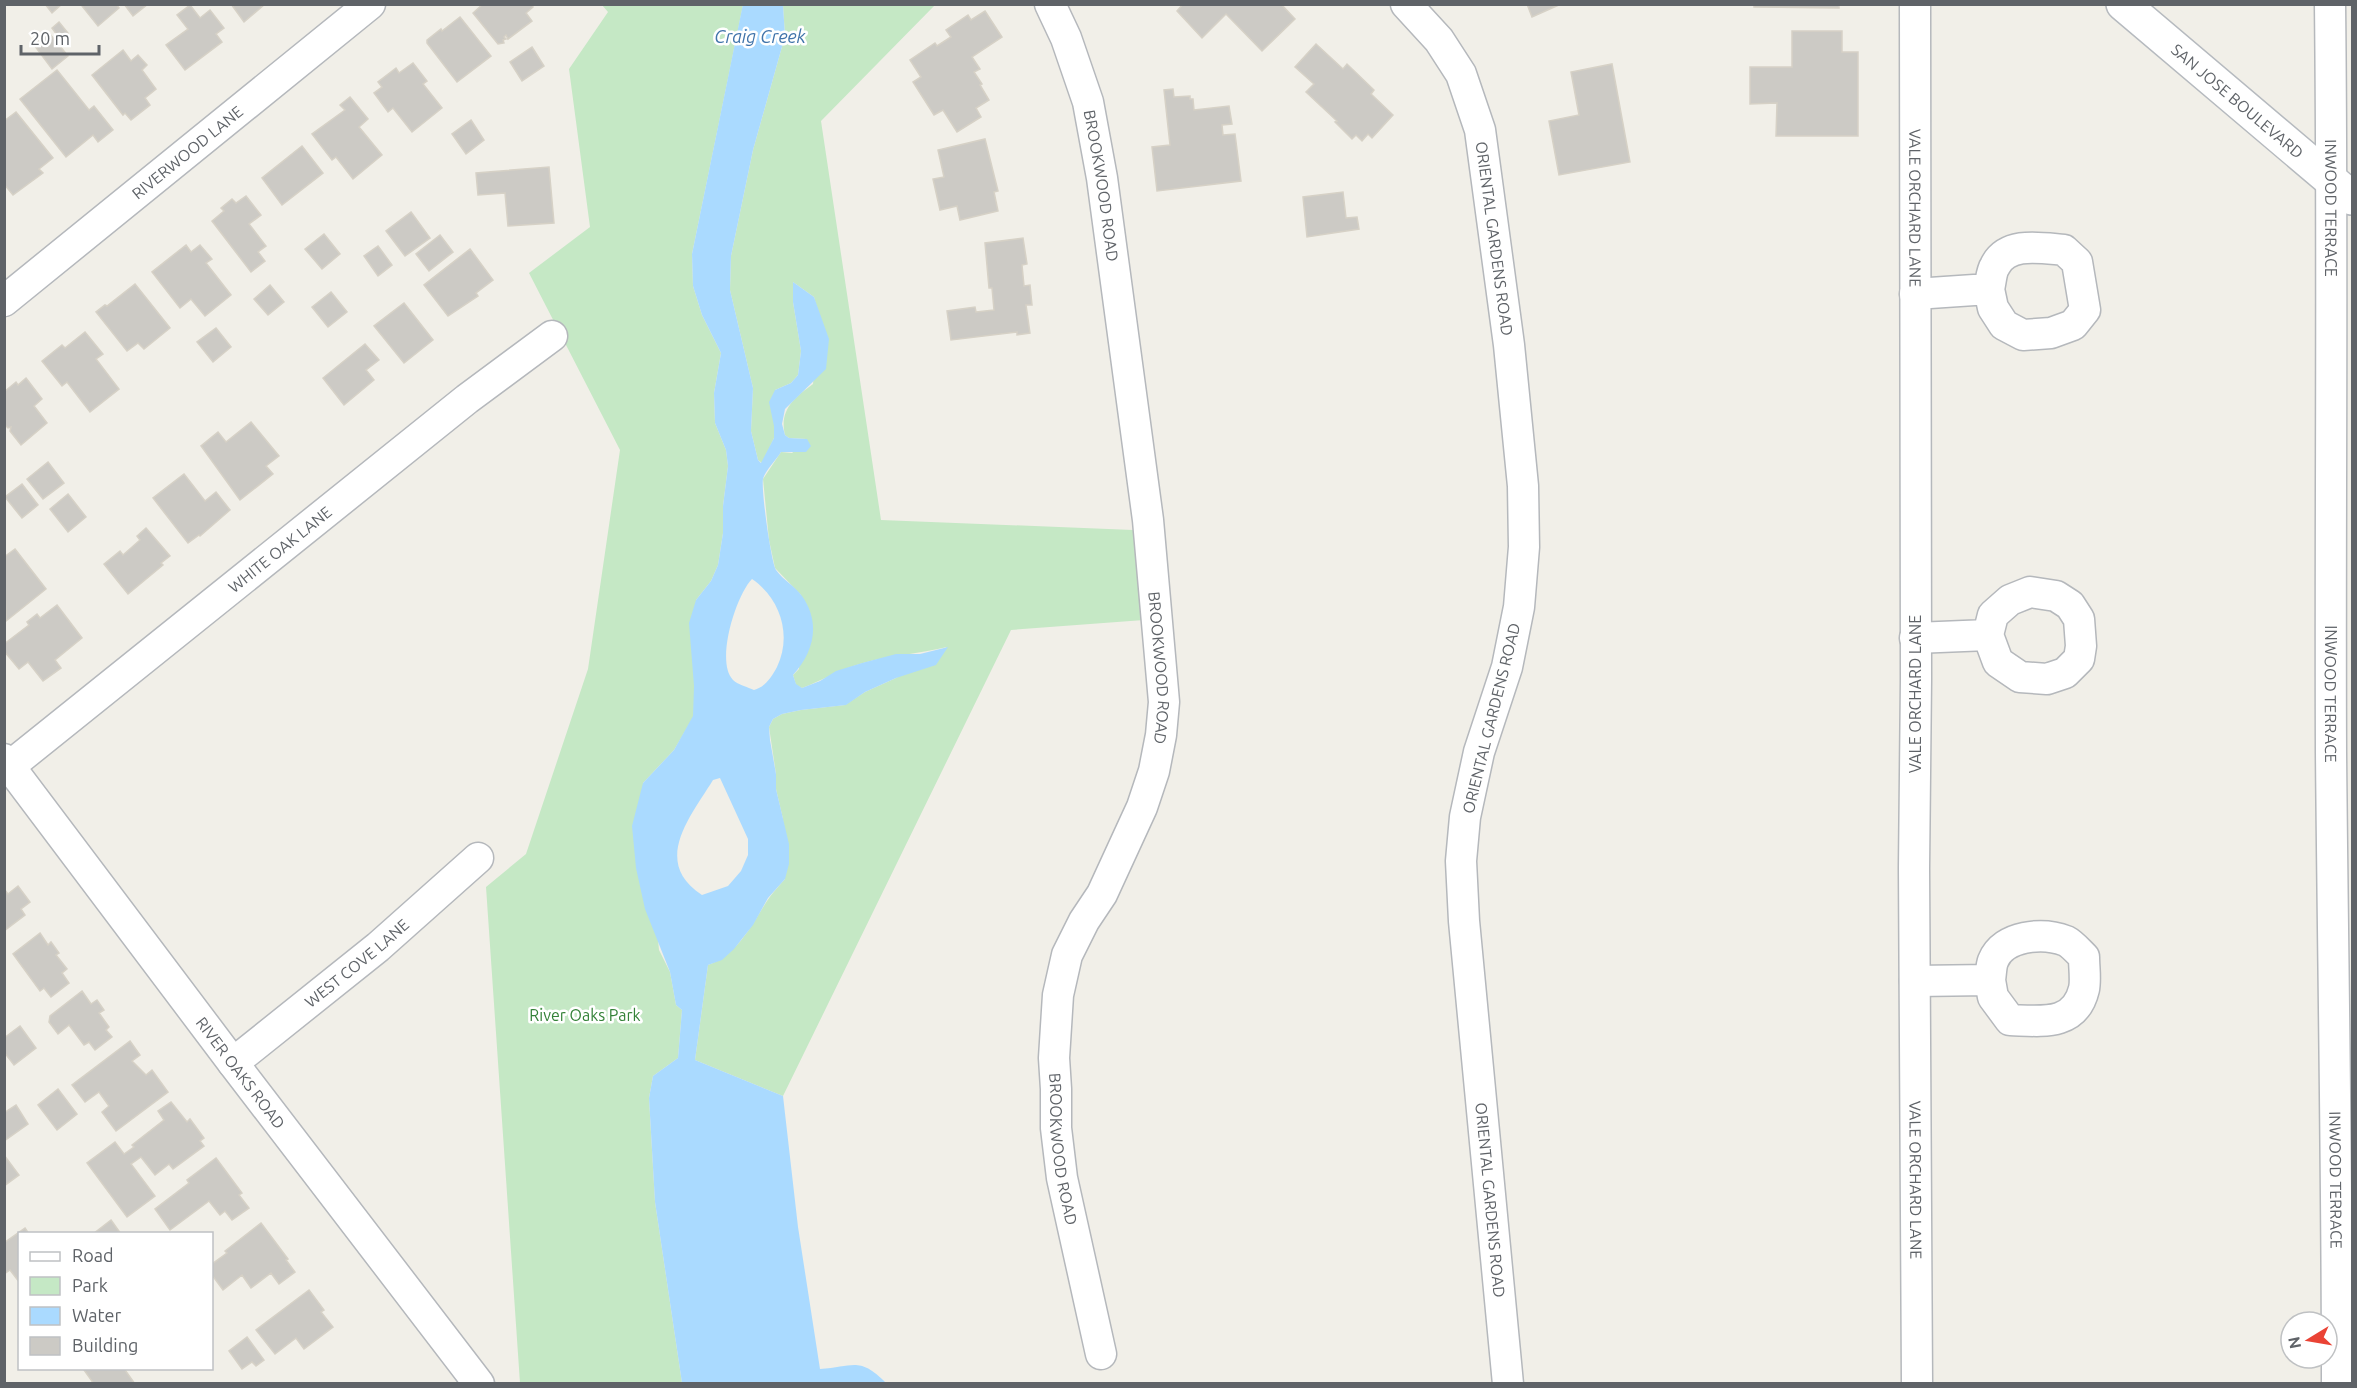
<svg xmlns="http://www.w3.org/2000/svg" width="2357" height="1388" viewBox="0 0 2357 1388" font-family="Ubuntu,sans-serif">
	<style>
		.green { fill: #c5e8c5 }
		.water { fill: #aadaff; fill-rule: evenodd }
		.building { fill: #cccac5; stroke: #d6d1c6; stroke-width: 1.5 }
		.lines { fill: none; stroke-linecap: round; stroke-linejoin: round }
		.street-casing { stroke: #b5b8bc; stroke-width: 33 }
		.secondary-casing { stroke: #b6babf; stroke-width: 36 }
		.street { stroke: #fff; stroke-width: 30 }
		.secondary { stroke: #fff; stroke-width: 33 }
		.labels { text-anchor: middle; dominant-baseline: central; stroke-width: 5; stroke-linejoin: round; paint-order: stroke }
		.street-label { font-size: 16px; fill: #5f6368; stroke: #fff }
		.park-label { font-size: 16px; fill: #348238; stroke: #fff }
		.water-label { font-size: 18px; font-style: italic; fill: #4174aa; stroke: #fff }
	</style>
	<rect width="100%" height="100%" fill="#f1efe8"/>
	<g class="green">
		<path d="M602,5H743L692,254L693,286L702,315L721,353L714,393L715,423L726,450L728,466L723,506V533L718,565L711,581L696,600L694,716L674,750L643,783L659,950L670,972L676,1005L682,1010L678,1058L653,1076L649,1098L655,1202L682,1383H520L486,887L526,854L588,669L620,450L529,273L590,227L569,69L608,12Z"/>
		<path d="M783,5H935L821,121L881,520L1133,530L1144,620L1011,630L783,1096L695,1060L708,965C738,954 751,926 767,901C772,893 779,886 785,879L783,819L776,789V774L769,727L773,719L782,714L801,710L845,705L865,692L896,678L947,647C919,654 891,655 863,663C841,669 823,680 802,688L796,685L793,675L799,669L801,595L775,568L769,540L763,479L781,452L792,453L807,439L789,438L785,435C779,410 794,398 813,384L819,315L814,297L793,282V302L801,351L798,375L791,383L775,390L774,438L762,463L758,460L751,431L753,388L730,290L731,256L753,150L785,36Z"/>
	</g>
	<path class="water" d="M743,4L783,5L785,36L753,150L731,256L730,290L753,388L751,431L758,460L761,463L774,438V426L769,402L775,390L791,383L798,375L801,351L793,302V282L814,297L829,339L826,369L785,409L782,424L785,435L789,438L807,439L811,446L806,452H781C776,460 765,471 763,479C761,490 771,561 776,570C783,580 795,586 802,596C821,623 814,652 793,675L796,684L802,688L820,681L836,671L862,663L896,654H920L948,647L936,665L896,678L865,692L846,705L801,710L782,714L773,719L769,727L770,740L776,774V789L789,844V864L785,879L768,898L753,925L734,949L722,960L708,965L695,1060L783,1096L798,1227L820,1369C854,1367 859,1356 886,1383H682L655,1202L649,1098L653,1076L678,1058L682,1010L676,1005L670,972L645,909L636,868L632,826L643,783L674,750L693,716L694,686L689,623L696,600L711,581L718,565L723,533V506L728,466L726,450L715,423L714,393L721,353L702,315L693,286L692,254ZM752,579C781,599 792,636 777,667C771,678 765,687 754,690C748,687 738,685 733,680C715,662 736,595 752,579ZM720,778L748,839V855L741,871L728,886L702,895C651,862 691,816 713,780Z"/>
	<g class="building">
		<path d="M45,4H62L52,13Z"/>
		<path d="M85,4H116L119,8L98,26L82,6Z"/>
		<path d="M124,4H148L133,16Z"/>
		<path d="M231,4H265L244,22Z"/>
		<path d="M483,4H532L533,7L526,13L532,21L508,39L506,35L504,37L506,39L503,40L504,43L498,44L473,13Z"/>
		<path d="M1183,4H1281L1295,19L1262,51L1226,14L1202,38L1177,11Z"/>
		<path d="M1527,4H1561L1532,17Z"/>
		<path d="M1754,4H1839V8L1754,7Z"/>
		<path d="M190,5L200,18L210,10L224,28L216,34L222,42L185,70L166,45L188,29L177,15Z"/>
		<path d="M985,11L1002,37L972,57L980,69L974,72L982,84L980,85L989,100L976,108L981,117L957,132L943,110L934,115L913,82L921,77L910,60L935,43L937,46L951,37L946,30L968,15L971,20Z"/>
		<path d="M460,17L491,56L457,82L427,43V40L441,29L442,31Z"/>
		<path d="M59,22L68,33L60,39L52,28Z"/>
		<path d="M1792,31H1842V52H1858V136H1776L1777,103L1750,104V67H1792Z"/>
		<path d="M49,33L68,56L52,69L34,45Z"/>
		<path d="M1316,44L1343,69L1347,64L1374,90L1371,94L1393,115L1372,138L1368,134L1362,141L1356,135L1352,139L1335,122L1337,121L1306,92L1314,84L1295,67Z"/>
		<path d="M532,47L544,66L522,81L510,62Z"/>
		<path d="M123,50L131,61L138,55L147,65L142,70L156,89L145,98L150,105L131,120L125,113L123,115L92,75Z"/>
		<path d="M413,63L427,81L423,84L442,108L412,132L393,108L388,112L374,93L382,87L378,82L396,68L399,73Z"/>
		<path d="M1612,64L1630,162L1559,175L1549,121L1579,115L1571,72Z"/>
		<path d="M57,70L89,110L94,106L113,130L98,142L93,135L66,157L20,99Z"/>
		<path d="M1173,89L1174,97L1190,96V99H1193L1194,110L1229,106L1232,124L1222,125L1223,135L1235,134L1241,181L1157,191L1152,147L1170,145L1164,90Z"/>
		<path d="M350,97L368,119L359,127L382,155L353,179L336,157L332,160L312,134L345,110L340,105Z"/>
		<path d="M16,112L53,158L39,169L43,173L13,195L4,184V121Z"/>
		<path d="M471,120L484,140L466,154L452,134Z"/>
		<path d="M985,139L998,191L994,192L998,211L960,220L957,206L940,210L933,179L944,177L938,150Z"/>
		<path d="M302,146L323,173L282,205L262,178Z"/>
		<path d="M549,167L554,223L508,226L505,193L478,195L476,173Z"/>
		<path d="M1343,192L1346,218L1357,217L1359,229L1307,237L1303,197Z"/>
		<path d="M246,196L261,215L249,224L266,246L258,252L265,261L251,272L212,221L224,211L221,208L232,199L236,203Z"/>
		<path d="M411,212L430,238L405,256L386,231Z"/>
		<path d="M324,234L340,254L322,269L305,249Z"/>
		<path d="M440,235L453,252L429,271L416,254Z"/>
		<path d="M1023,238L1027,264L1022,265L1024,286L1030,285L1032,305H1026L1030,333L1017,335V332L951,340L947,311L975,307L976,312L994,310L992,288H989L985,243Z"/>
		<path d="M186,245L191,252L200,245L212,259L206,263L231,295L205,316L191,299L180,308L152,272Z"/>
		<path d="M378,246L392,265L378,276L364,256Z"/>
		<path d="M470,249L493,280L476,293L478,296L448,316L424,285Z"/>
		<path d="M135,284L170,328L144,349L138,343L127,351L96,312L105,305L107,306Z"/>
		<path d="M270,285L284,302L268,315L254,299Z"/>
		<path d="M331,292L347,312L328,327L312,307Z"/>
		<path d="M404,303L433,340L404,363L374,326Z"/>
		<path d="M216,328L231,347L213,362L197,342Z"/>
		<path d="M85,332L103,354L96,359L119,389L90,412L67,382L62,386L42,361L62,345L65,348Z"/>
		<path d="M365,344L379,360L366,370L374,380L344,405L323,378Z"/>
		<path d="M26,378L42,399L34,406L47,423L21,445L10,431L11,427L8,428L4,424V392L16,382L18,385Z"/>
		<path d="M251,422L279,456L266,466L273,474L240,500L201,446L218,432L226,442Z"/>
		<path d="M48,462L64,483L43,499L27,479Z"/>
		<path d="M184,474L205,501L216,492L230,510L200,536L199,535L188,543L153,498Z"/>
		<path d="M22,484L38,505L22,518L5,497Z"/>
		<path d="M68,494L86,517L68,532L50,509Z"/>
		<path d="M146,528L170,556L161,563L163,565L128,594L104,564L120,551L123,555L140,540L137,536Z"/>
		<path d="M15,549L46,589L6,621L4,557Z"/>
		<path d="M57,605L82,638L55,660L61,668L43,681L28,662L19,669L4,651V644L29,625L27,622L37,614L40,618Z"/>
		<path d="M18,886L30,902L21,909L25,915L4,931V889L8,894Z"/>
		<path d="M40,933L48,945L51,942L59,953L56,955L67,969L62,973L69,983L51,997L44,988L40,991L13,954Z"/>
		<path d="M82,991L91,1004L97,1000L104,1010L99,1013L109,1027L106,1030L112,1037L95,1050L89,1042L84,1045L69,1025L58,1034L49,1022L50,1016Z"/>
		<path d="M20,1026L36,1048L14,1065L4,1052V1038Z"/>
		<path d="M130,1041L140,1055L132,1061L146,1075L152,1070L168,1092L116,1131L102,1112L109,1106L99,1092L85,1102L72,1085Z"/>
		<path d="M58,1089L77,1114L57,1130L38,1105Z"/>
		<path d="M171,1102L187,1122L190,1119L204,1138L200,1141L204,1146L173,1169L169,1164L155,1175L141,1157L131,1164L155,1196L127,1217L87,1163L115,1142L124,1154L134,1147L132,1145L164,1120L158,1111Z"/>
		<path d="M16,1105L28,1124L4,1141V1113Z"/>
		<path d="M4,1155L19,1175L4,1186Z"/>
		<path d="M216,1158L242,1193L239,1195L249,1208L232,1220L225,1211L220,1215L209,1201L170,1230L155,1209L189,1183L187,1180Z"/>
		<path d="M111,1220L121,1234H93Z"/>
		<path d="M261,1223L288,1259L286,1260L295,1272L279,1284L271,1273L251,1288L242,1275L223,1290L212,1275V1264L227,1253L225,1251Z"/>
		<path d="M25,1228L29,1234H20V1283L10,1270L4,1274V1243Z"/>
		<path d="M309,1290L324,1310L321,1312L333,1327L304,1349L296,1338L275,1354L256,1330Z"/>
		<path d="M247,1337L264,1360L256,1366L252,1362L242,1369L229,1351Z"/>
		<path d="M87,1368H127L125,1370L135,1384H94L84,1370Z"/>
	</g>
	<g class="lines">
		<g class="street-casing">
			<g id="street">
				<path id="s1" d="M1050,4L1066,38L1088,102L1102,178L1148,520L1164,702L1161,735L1154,771L1142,807L1102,894L1084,921L1067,955L1058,995L1054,1058L1056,1089V1128L1062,1178L1101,1354"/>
				<path id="s2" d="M1406,4L1439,40L1461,74L1480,130L1509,345L1523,486L1524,547L1519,607L1507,667L1479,752L1465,817L1461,861L1464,921L1508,1384"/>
				<path id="s3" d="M1915,4L1916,679L1914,868L1917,1384"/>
				<path id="s4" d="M2330,4C2333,254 2330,503 2331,753C2333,963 2337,1173 2337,1384"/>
				<path d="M1915,294L1989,289L1993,308L2004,325L2023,335L2051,333L2073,325L2085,310L2077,262L2064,250C2041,248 2007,241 1995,266C1991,272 1991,282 1989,289"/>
				<path id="s5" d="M4,301L370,4"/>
				<path d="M1915,638L1988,635L1998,662L2020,677L2047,679L2065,673L2079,659L2081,646L2079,619L2070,605L2056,596L2030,592L2010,600L1993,615L1988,635"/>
				<path id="s6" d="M4,759L233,1063L479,1384"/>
				<path id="s7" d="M10,766L467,399L552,336"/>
				<path d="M1915,981L1990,980L1993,997L2010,1020C2041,1021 2075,1027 2084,989C2086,980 2084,967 2084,957C2078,951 2072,944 2066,941C2043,932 2003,935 1993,961C1991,966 1991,974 1990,980"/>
				<path id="s8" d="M233,1063L378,947L478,858"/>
			</g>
		</g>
		<g class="secondary-casing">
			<g id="secondary">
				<path id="s9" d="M2123,4L2352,198"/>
			</g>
		</g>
		<use href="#street" class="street"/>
		<use href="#secondary" class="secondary"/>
	</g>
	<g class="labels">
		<g class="street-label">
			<text stroke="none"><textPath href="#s9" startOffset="150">SAN JOSE BOULEVARD</textPath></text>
			<text stroke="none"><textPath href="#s5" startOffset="236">RIVERWOOD LANE</textPath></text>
			<text stroke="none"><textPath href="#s1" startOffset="190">BROOKWOOD ROAD</textPath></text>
			<text stroke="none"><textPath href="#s3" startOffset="204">VALE ORCHARD LANE</textPath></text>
			<text stroke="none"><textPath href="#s4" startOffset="204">INWOOD TERRACE</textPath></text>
			<text stroke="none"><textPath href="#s2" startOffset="258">ORIENTAL GARDENS ROAD</textPath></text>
			<text stroke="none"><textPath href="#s7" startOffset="346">WHITE OAK LANE</textPath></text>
			<text stroke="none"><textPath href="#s1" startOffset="676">BROOKWOOD ROAD</textPath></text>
			<text transform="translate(1915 694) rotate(-90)">VALE ORCHARD LANE</text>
			<text stroke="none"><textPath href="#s4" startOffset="690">INWOOD TERRACE</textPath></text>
			<text transform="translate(1491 718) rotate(-76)">ORIENTAL GARDENS ROAD</text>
			<text stroke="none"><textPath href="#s8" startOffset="159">WEST COVE LANE</textPath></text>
			<text stroke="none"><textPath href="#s6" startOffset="393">RIVER OAKS ROAD</textPath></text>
			<text stroke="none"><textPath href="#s1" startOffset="1180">BROOKWOOD ROAD</textPath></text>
			<text stroke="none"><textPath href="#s3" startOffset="1176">VALE ORCHARD LANE</textPath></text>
			<text stroke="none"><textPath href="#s4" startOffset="1176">INWOOD TERRACE</textPath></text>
			<text stroke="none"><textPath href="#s2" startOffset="1230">ORIENTAL GARDENS ROAD</textPath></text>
		</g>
		<g class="park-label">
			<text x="585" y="1015">River Oaks Park</text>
		</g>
		<g class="water-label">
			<text x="760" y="36">Craig Creek</text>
		</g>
	</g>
	<rect width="2357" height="1388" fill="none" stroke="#5f6368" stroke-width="12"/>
	<rect x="18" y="1232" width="195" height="138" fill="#ffffff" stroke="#bfc1c3" stroke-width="1.5"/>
	<rect x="30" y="1252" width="30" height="9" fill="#ffffff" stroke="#bfc1c3" stroke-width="1.5"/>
	<text x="72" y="1262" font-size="18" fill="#5f6368">Road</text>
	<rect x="30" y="1277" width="30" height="18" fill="#c5e8c5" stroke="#bfc1c3" stroke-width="1.5"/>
	<text x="72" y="1292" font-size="18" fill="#5f6368">Park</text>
	<rect x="30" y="1307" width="30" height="18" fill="#aadaff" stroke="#bfc1c3" stroke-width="1.5"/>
	<text x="72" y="1322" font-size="18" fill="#5f6368">Water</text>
	<rect x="30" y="1337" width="30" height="18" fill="#cccac5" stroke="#bfc1c3" stroke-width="1.5"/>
	<text x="72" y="1352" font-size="18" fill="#5f6368">Building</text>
	<g transform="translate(2309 1340) rotate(259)"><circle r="28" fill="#ffffff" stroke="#bfc1c3" stroke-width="1.5"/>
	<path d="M0-4.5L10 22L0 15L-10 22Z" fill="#ea4335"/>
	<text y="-9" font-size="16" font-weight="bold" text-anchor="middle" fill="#5f6368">N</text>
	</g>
	<path d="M21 45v9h78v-9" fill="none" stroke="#5f6368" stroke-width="3"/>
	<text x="30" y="45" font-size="18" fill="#5f6368" stroke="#ffffff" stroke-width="4.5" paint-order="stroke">20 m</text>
</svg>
